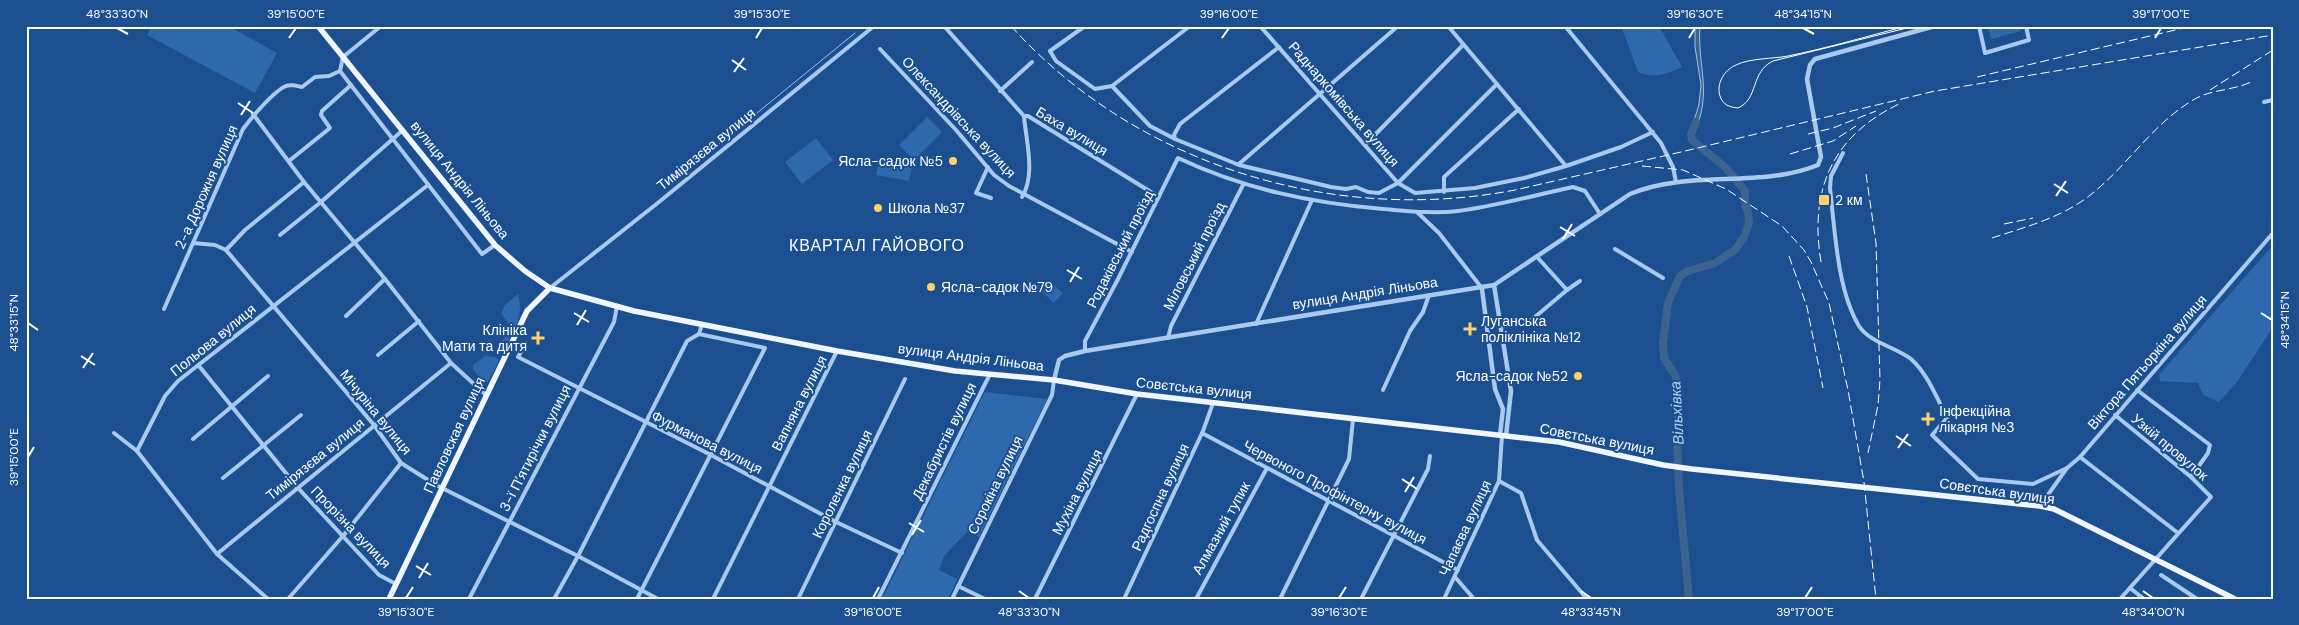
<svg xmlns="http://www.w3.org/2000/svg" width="2299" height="625" viewBox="0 0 2299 625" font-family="'DM Sans',sans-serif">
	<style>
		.green { fill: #2e69ad }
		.water { fill: #3c6290; stroke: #9cc4f0 }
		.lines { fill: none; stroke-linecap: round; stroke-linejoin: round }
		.stream { stroke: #9cc4f0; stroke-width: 1 }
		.river { stroke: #3c6290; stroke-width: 8 }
		.minor { stroke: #a9c9ee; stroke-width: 4 }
		.tertiary { stroke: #a9c9ee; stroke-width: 4.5 }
		.primary { stroke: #f0f6ff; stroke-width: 5.5 }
		.tram { stroke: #fff; stroke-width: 1 }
		.rail { stroke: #fff; stroke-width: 1; stroke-dasharray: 9 4; stroke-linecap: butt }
		.ticks { fill: none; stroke: #fff; stroke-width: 2 }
		.poi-dot { fill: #ffd166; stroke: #1b4f8f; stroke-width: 2 }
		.labels { text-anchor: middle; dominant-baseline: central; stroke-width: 4; stroke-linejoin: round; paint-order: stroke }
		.street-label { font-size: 14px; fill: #fff; stroke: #1b4f8f }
		.poi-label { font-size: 14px; fill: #fff; stroke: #1b4f8f; text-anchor: start }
		.water-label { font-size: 15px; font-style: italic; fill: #b5d3f5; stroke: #1b4f8f }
		.quarter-label { font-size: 16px; letter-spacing: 1px; fill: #fff; stroke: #1b4f8f }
		.neatline { fill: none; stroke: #fff; stroke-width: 2 }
		.ticks-label { font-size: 12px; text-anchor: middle; fill: #fff }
	</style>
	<rect width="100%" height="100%" fill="#1b4f8f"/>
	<g class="green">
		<path d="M152,26H228L277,53L255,93L147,35Z"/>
		<path d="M1621,26H1659L1682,67C1666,74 1654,79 1638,72Z"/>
		<path d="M1988,26H2020L2021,31L1991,39Z"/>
		<path d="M927,117L942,132L914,160L899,145Z"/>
		<path d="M816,138L833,160L802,184L785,162Z"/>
		<path d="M879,161L912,167L909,181L876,175Z"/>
		<path d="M2273,245V327L2237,382L2219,402L2203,395L2198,383L2160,381L2159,375Z"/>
		<path d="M1049,281L1063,293L1054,303L1041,291Z"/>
		<path d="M518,294C524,317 515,327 505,347H502L500,341L504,339L510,326L501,313L505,305Z"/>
		<path d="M485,356L496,357L499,360L488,382L483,383L473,369V365Z"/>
		<path d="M985,392L1047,399L979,537L968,531L944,556L939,570L957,579L948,599H882Z"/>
	</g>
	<path class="water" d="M1695,26H1700C1697,65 1713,93 1694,133L1691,131L1699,104L1701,85L1695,47Z"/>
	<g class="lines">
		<g class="stream">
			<path d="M863,27L864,26"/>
			<path d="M681,175L855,33"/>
		</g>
		<path class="river" d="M1689,599L1679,489L1677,437L1679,390L1675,375L1664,358L1663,343L1668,303L1680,276L1688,271L1715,263L1735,250L1744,237L1749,223L1748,212L1745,205V191L1726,168L1692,140L1691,134L1696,122"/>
		<g class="minor">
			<path d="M381,26L343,57L340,71L482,254L495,245"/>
			<path d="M944,26L1024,116H1028L1159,197"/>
			<path d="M1085,26L1050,51L1056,61L1095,89L1112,86L1150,126L1175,139L1239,165L1331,187L1346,189L1356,187L1368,192L1379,193L1398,183L1497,84"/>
			<path d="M1260,26L1398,183L1415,193L1475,188L1524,178L1566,166L1621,147L1653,132"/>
			<path d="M1448,26L1566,166"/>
			<path d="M1565,26L1661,143L1673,167L1676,182"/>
			<path d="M1979,26L1985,53L2029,40L2026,26"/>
			<path d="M880,49L956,130L994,175L1009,186L1132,252"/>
			<path d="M1112,86L1190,26"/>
			<path d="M1000,91L1032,62"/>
			<path d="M2264,102L2273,100"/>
			<path d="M253,114L304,182L385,279L451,363L486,395"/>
			<path d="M1175,139L1174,135L1180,124L1279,47"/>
			<path d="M1366,144L1463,45"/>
			<path d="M1843,153L1831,176L1830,188C1835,231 1837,289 1859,326C1870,343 1896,347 1911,359C1927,373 1937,398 1947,418L1932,435L1978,479L2033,484L2067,468"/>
			<path d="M289,161L330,128L321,115L322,111L351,85"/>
			<path d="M1239,164L1398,26"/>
			<path d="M988,167L976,193L991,198"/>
			<path d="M1444,192V177L1519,109"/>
			<path d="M1022,197C1036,175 1026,141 1024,116"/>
			<path d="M1418,213L1439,233L1481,287"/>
			<path d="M280,235L321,202L403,130"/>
			<path d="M193,243L215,245L226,250L374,425L401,463L436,485L578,556L658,599"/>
			<path d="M1615,249L1663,278"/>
			<path d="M226,250L245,230L304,182"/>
			<path d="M1538,258L1567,290"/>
			<path d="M550,288L659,202L874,26"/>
			<path d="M164,309L243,129C251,118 274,91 286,86C292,84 297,86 302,87L315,77L329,76L340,71"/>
			<path d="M346,316L385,279"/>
			<path d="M1529,322L1567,290L1580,281"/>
			<path d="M1256,324L1312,200"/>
			<path d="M1168,338L1171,326L1243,185"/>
			<path d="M526,343L518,357L711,455L836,522L902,553"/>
			<path d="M1085,351V341L1117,281L1178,158C1244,189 1311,203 1383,209C1408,211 1433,214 1458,211C1497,206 1535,195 1573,187L1585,191L1600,214"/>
			<path d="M378,355L419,321"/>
			<path d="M199,366L298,488L379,575L396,584"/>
			<path d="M1383,390L1410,331L1423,312L1429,295"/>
			<path d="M2137,390L2210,445L2208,453L2191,477"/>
			<path d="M2115,415L2191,477L2211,497L2120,599"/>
			<path d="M114,433L137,451L217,554L268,599"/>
			<path d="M1202,433L1458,570"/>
			<path d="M193,439L268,376"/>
			<path d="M137,451L165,396L178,381L428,185"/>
			<path d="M2080,457L2178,533"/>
			<path d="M223,478L301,415"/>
			<path d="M1499,481L1521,493L1537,540L1587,599"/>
			<path d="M2040,506L2067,468L2080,457L2273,233"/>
			<path d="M217,554L451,363"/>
			<path d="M2161,575L2197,599"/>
			<path d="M1455,577L1474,599"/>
			<path d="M958,586L985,599"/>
			<path d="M2130,588L2144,599"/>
			<path d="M288,599L343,536L401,463"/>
			<path d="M469,599L614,322L617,306"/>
			<path d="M554,599L578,556L687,341L699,334L702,324"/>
			<path d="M637,599L765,348L699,334"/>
			<path d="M713,599L837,351"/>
			<path d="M798,599L905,379"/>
			<path d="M878,599L990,374"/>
			<path d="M952,599L1052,395L1054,380"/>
			<path d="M1035,599L1137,394"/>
			<path d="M1124,599L1203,431L1213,403"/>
			<path d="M1196,599L1267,468"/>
			<path d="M1280,599L1349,459L1353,419"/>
			<path d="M1361,599L1428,469L1430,456"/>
			<path d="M1444,599L1499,481L1502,435"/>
		</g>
		<g class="tertiary">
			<path d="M1494,285L1511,391L1506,436"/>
			<path d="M1482,289L1495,389L1503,409L1500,435"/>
			<path d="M1054,380L1059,360L1065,356L1085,351L1494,285L1630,194C1690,169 1759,189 1818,165L1821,157L1807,79L1810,65L1815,59L1935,26"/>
		</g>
		<g class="primary">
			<path d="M318,26L495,245L525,271L550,288L634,311L837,351L955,371L1054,380L1137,394L1559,442L1663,465L1692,469L2040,506L2054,509L2235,599"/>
			<path d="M389,599L527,311L550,288"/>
		</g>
		<path class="tram" d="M1907,26C1868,36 1828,48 1788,56C1772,59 1750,58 1736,65C1724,70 1716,84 1720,96C1723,105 1729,107 1738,108C1759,99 1750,72 1773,61L1915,26"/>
		<g class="rail">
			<path d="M1011,26C1136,165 1333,225 1515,190L1681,152L1935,91L2273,35"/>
			<path d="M1977,77L2192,26"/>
			<path d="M2210,90L2273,50"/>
			<path d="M1808,134L1833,128L1876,111"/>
			<path d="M1790,154L1833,141L1856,126"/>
			<path d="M1642,166L1683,170L1726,189L1782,226L1804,250L1811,262L1829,303L1848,390L1864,482L1876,599"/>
			<path d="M1866,174L1876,243L1880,380L1878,405L1868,453"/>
			<path d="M2004,224L2033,218"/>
			<path d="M1992,238C2025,227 2061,218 2089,196C2128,166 2150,126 2193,100C2211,89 2232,91 2251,82"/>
			<path d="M1789,256L1807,307L1823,388"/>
			<path d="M1821,262C1809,190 1832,136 1899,104"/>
		</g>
	</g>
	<path class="ticks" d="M117,28L128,34M1803,28L1814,34M289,38L296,28M756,38L762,28M1222,38L1229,28M1689,38L1695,28M2155,38L2161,28M732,60L746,70M734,72L744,58M238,103L253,113M241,115L250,101M2054,184L2068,193M2056,196L2066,181M1560,227L1575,236M1563,239L1572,224M1067,270L1082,279M1070,282L1079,267M574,313L589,322M2261,313L2272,320M28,323L38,330M577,325L586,310M81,356L95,365M83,368L93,353M1896,436L1911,446M1898,448L1908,434M28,457L34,447M1402,479L1417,489M1405,492L1414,477M909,523L924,532M912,535L921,520M416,566L431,575M419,578L428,563M1019,591L1029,598M1581,591L1591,598M2143,591L2153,598M406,598L413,587M873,598L879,587M1339,598L1346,587M1805,598L1812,587"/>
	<g class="poi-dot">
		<circle cx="953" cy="161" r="5"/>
		<rect x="1818" y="194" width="12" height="12" rx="2.5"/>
		<circle cx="878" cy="208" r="5"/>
		<circle cx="931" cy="287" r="5"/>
		<path d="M1467.5 321.5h5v5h5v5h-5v5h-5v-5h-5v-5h5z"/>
		<path d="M535.5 330.5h5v5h5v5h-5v5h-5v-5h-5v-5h5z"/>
		<circle cx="1578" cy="376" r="5"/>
		<path d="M1925.5 411.5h5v5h5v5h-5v5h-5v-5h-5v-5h5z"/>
	</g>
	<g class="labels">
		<g class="street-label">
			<text transform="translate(1344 104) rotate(49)">Раднаркомівська вулиця</text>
			<text transform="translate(959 117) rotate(47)">Олександрівська вулиця</text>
			<text transform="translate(1072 131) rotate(31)">Баха вулиця</text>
			<text transform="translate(706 149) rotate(-39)">Тимірязєва вулиця</text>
			<text transform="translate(460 180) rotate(51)">вулиця Андрія Ліньова</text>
			<text transform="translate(206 187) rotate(-66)">2-а Дорожня вулиця</text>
			<text transform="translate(1120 249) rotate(-63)">Родаківський проїзд</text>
			<text transform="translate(1194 256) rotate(-63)">Міловський проїзд</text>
			<text transform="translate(1365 293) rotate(-9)">вулиця Андрія Ліньова</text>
			<text transform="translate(213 340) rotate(-39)">Польова вулиця</text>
			<text transform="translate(971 357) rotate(7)">вулиця Андрія Ліньова</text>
			<text transform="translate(2147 362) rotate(-49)">Віктора Пятьоркіна вулиця</text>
			<text transform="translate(1194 388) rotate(6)">Совєтська вулиця</text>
			<text transform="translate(799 403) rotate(-63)">Вапняна вулиця</text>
			<text transform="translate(376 412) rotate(51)">Мічуріна вулиця</text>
			<text transform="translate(454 435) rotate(-65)">Павловская вулиця</text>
			<text transform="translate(1597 439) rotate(11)">Совєтська вулиця</text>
			<text transform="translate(944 441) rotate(-64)">Декабристів вулиця</text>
			<text transform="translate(707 442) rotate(27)">Фурманова вулиця</text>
			<text transform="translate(2170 447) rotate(40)">Узкій провулок</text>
			<text transform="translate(535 448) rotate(-63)">3-ї П’ятирічки вулиця</text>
			<text transform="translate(315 459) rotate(-39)">Тимірязєва вулиця</text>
			<text transform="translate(842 484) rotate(-64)">Короленка вулиця</text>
			<text transform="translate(995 485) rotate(-64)">Сорокіна вулиця</text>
			<text transform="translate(1997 491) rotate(8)">Совєтська вулиця</text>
			<text transform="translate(1077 492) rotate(-63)">Мухіна вулиця</text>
			<text transform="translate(1335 492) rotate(28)">Червоного Профінтерну вулиця</text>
			<text transform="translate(1160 497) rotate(-65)">Радгоспна вулиця</text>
			<text transform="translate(351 527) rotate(46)">Прорізна вулиця</text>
			<text transform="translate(1221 528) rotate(-61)">Алмазний тупик</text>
			<text transform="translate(1465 528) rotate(-65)">Чапаєва вулиця</text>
		</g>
		<g class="poi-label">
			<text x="943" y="161" text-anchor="end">Ясла-садок №5</text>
			<text x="1835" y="200">2 км</text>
			<text x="888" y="208">Школа №37</text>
			<text x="941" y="287">Ясла-садок №79</text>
			<text x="1481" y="321">Луганська<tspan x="1481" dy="16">поліклініка №12</tspan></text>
			<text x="527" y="330" text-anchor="end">Клініка<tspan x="527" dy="16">Мати та дитя</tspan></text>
			<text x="1568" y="376" text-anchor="end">Ясла-садок №52</text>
			<text x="1939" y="411">Інфекційна<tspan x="1939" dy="16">лікарня №3</tspan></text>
		</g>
		<g class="water-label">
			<text transform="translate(1677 413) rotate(-93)">Вільхівка</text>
		</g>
		<g class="quarter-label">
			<text x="877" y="245">КВАРТАЛ ГАЙОВОГО</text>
		</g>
	</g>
	<rect width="2299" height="625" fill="none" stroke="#1b4f8f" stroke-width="55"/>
	<rect x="28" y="28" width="2244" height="570" class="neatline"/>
	<g class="ticks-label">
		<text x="117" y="18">48°33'30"N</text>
		<text x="296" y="18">39°15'00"E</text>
		<text x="762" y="18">39°15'30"E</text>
		<text x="1229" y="18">39°16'00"E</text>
		<text x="1695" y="18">39°16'30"E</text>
		<text x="1803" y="18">48°34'15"N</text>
		<text x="2161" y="18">39°17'00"E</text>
		<text transform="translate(2285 320) rotate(-90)" y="4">48°34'15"N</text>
		<text transform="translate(14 323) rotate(-90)" y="4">48°33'15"N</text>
		<text transform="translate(14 457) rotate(-90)" y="4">39°15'00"E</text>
		<text x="406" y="616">39°15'30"E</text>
		<text x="873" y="616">39°16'00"E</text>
		<text x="1029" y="616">48°33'30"N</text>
		<text x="1339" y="616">39°16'30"E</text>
		<text x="1591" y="616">48°33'45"N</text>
		<text x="1805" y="616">39°17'00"E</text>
		<text x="2153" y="616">48°34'00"N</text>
	</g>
</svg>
